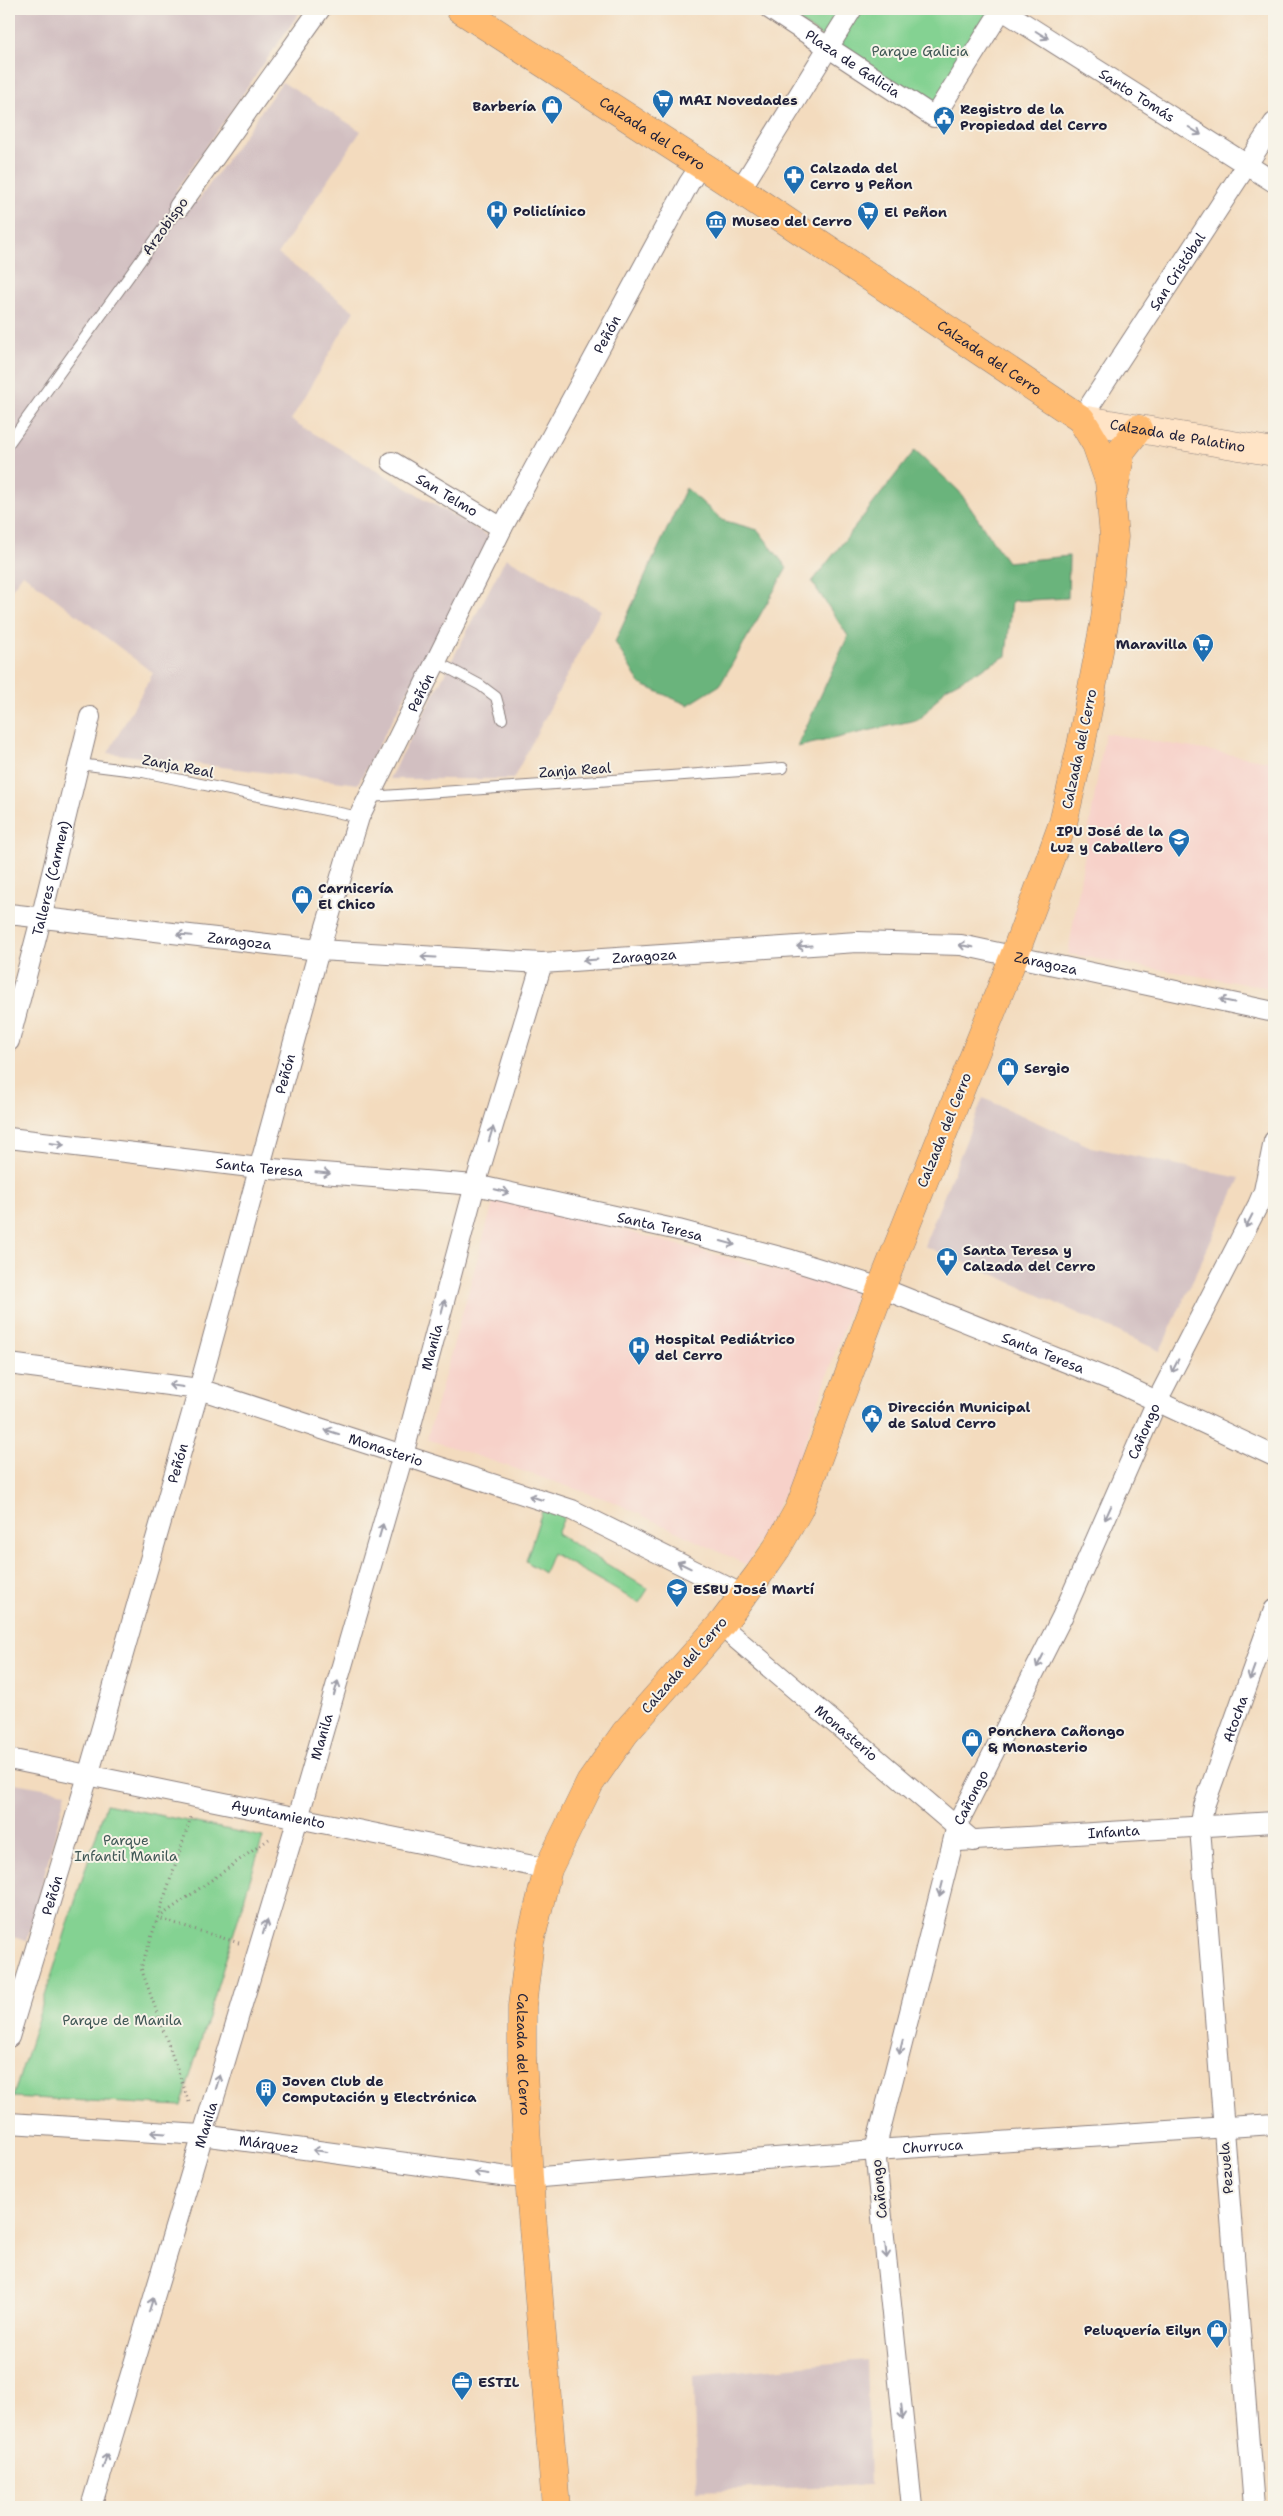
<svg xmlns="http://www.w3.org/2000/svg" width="1283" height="2516" viewBox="0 0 1283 2516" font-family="'Shantell Sans',sans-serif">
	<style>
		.built { fill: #f7d1c9 }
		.industrial { fill: #d2bfc1 }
		.green { fill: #84d292; stroke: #537a66 }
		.forest { fill: #6bb47c; stroke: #466b5c }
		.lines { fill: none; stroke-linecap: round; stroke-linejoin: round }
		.lane-casing { stroke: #8a7e7c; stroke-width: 12 }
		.street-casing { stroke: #8a7e7c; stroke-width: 22 }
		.secondary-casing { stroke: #8a7e7c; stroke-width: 29 }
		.primary-casing { stroke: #8a7e7c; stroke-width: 29 }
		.path { stroke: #8a7e7c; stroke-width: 3; stroke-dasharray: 1 4; stroke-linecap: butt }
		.lane { stroke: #fff; stroke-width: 10 }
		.street { stroke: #fff; stroke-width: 20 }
		.secondary { stroke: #ffe4c6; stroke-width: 28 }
		.primary { stroke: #ffbb71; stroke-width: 28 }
		.oneway { stroke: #9c9ca7 }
		.labels { text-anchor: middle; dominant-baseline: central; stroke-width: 4; stroke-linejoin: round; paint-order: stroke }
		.park-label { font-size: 14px; fill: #3f5755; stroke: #f7f3e8 }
		.street-label { font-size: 14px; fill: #22223b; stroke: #f7f3e8 }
		.poi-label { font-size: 14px; font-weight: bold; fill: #22223b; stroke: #f7f3e8; text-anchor: start }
	</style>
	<rect width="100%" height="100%" fill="#f7f3e8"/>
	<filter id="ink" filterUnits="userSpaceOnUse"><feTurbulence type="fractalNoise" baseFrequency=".02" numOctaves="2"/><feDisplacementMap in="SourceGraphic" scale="10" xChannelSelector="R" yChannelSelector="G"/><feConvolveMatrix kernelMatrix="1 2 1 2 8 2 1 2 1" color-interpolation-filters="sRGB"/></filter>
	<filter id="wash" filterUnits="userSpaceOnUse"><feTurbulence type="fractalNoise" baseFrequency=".0096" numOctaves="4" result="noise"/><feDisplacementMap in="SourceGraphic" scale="20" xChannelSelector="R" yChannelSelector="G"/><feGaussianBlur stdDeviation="1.12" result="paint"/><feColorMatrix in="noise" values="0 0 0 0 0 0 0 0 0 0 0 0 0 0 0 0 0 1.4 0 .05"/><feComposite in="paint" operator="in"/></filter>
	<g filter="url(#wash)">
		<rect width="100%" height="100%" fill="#f3dbbe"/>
		<g class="built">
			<path d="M1105,733L1274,762V987L1269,988L1068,954Z"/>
			<path d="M495,1196L856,1292L794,1474L747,1565L614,1502L427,1439Z"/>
		</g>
		<g class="industrial">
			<path d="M9,9H302L176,190L197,202L282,82L361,131L278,254L354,311L291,420L490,537L358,784L108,753L153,673L23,574L9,593Z"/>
			<path d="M506,558L601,610L513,779H389Z"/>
			<path d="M983,1098L1091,1147L1240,1178L1160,1351L984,1270L924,1246Z"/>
			<path d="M9,1782L66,1792L27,1941L9,1936Z"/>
			<path d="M866,2360L870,2485L697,2491L693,2376Z"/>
		</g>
		<g class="green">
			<path d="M781,9H996L933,110Z"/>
			<path d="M543,1508L565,1515L557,1534L648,1589L639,1603L552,1553L544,1573L526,1561Z"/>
			<path d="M106,1804L263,1837L181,2106L13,2097Z"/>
		</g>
		<g class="forest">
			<path d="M915,450L959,491L1007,562L1069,556L1068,598L1012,601L1006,656L946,688L920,719L797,747L848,636L812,582Z"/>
			<path d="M686,488L722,520L758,530L787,568L720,685L688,705L640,684L615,642Z"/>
		</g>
	</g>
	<g filter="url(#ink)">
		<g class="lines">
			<g class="lane-casing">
				<g id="lane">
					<path d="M9,443L179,207"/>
					<path d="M435,661L480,685L496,697L502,719"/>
					<path d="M79,764L143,772L359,817"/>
					<path d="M369,797L783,768"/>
				</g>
			</g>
			<g class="street-casing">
				<g id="street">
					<path id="s1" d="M770,9L934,117L1002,9"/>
					<path id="s2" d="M1001,9L1274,182"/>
					<path d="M740,190L852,9"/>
					<path d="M179,207L320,9"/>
					<path id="s3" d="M1081,419L1274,123"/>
					<path id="s4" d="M392,462L502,528"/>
					<path id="s5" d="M9,914L319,950L542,963L857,942L961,945L1274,1012"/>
					<path id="s6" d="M9,1041L41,919L90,717"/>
					<path id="s7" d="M9,1138L259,1168L475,1185L678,1230L791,1260L881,1288L1116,1382L1274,1456"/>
					<path id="s8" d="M9,1364L199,1389L572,1510L743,1595"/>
					<path id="s9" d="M720,1625L973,1841"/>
					<path id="s10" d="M9,1759L548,1869"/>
					<path id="s11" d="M959,1841L1274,1822"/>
					<path id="s12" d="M9,2037L88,1776L199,1389L319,950L359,817L502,528L689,183L701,165"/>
					<path id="s13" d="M9,2123L202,2135L501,2176L529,2178L875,2150L1274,2124"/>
					<path id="s14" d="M91,2507L298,1818L403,1455L475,1185L542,963"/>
					<path id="s15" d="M912,2507L875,2150L953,1842L957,1825L1062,1617L1157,1401L1258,1205L1264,1191L1274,1141"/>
					<path id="s16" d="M1254,2507L1200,1828L1204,1806L1274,1610"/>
				</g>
			</g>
			<g class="secondary-casing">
				<g id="secondary">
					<path id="s17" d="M1081,419L1274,452"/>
				</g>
			</g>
			<g class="primary-casing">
				<g id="primary">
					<path id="s18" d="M460,9L740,190L1081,419L1096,444L1109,481L1114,537L1105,619L1081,746L1063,823L1047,867L1014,956L881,1288L799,1509L777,1548L759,1574L724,1621L625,1733L590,1783L548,1869L530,1942L522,2006V2056L529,2178L556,2507"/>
					<path d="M1114,490L1121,451L1138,429"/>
				</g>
			</g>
			<g class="path">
				<path d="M239,1943L158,1918L269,1839"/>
				<path d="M189,2102L141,1968L191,1817"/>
				<path d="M9,2498L14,2507"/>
			</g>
			<use href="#lane" class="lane"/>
			<use href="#street" class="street"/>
			<use href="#secondary" class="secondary"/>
			<use href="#primary" class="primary"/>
		</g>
		<defs><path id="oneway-shaft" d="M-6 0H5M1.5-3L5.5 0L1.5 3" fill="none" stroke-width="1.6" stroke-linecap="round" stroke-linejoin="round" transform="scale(1.25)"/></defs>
		<g class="oneway">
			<use href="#oneway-shaft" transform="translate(1042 35) rotate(32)"/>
			<use href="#oneway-shaft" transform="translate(1195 131) rotate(32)"/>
			<use href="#oneway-shaft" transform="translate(184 935) rotate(-174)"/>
			<use href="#oneway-shaft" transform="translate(804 946) rotate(176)"/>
			<use href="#oneway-shaft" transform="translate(966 946) rotate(-170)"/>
			<use href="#oneway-shaft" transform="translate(428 957) rotate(-177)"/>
			<use href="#oneway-shaft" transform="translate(590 960) rotate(176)"/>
			<use href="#oneway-shaft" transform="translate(1227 1001) rotate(-168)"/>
			<use href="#oneway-shaft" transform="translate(491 1134) rotate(-73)"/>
			<use href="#oneway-shaft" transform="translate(57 1144) rotate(7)"/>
			<use href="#oneway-shaft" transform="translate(323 1173) rotate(5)"/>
			<use href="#oneway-shaft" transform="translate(502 1191) rotate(13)"/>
			<use href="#oneway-shaft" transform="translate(1249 1221) rotate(117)"/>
			<use href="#oneway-shaft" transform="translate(728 1243) rotate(15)"/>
			<use href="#oneway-shaft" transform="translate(443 1307) rotate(-75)"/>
			<use href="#oneway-shaft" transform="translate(1175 1366) rotate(117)"/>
			<use href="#oneway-shaft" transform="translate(176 1386) rotate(-172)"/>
			<use href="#oneway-shaft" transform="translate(332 1432) rotate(-162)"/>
			<use href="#oneway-shaft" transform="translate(536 1498) rotate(-162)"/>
			<use href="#oneway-shaft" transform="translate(1108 1513) rotate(114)"/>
			<use href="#oneway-shaft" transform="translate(381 1531) rotate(-74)"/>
			<use href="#oneway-shaft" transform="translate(684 1565) rotate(-154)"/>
			<use href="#oneway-shaft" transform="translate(1040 1661) rotate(117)"/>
			<use href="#oneway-shaft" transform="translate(1252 1673) rotate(110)"/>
			<use href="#oneway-shaft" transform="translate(336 1688) rotate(-74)"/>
			<use href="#oneway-shaft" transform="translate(941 1889) rotate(104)"/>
			<use href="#oneway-shaft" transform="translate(265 1927) rotate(-73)"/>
			<use href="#oneway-shaft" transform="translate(901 2047) rotate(104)"/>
			<use href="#oneway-shaft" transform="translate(218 2082) rotate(-73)"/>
			<use href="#oneway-shaft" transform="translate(158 2133) rotate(-176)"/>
			<use href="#oneway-shaft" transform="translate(320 2151) rotate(-172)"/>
			<use href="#oneway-shaft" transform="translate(481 2173) rotate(-172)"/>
			<use href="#oneway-shaft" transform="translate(886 2251) rotate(84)"/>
			<use href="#oneway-shaft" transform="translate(151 2305) rotate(-73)"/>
			<use href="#oneway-shaft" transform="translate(902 2412) rotate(84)"/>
			<use href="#oneway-shaft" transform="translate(105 2461) rotate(-73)"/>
		</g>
	</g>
	<defs>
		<g id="supermarket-pin" transform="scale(1.125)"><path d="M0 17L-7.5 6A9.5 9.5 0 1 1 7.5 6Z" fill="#1f6fb2" stroke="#f7f3e8"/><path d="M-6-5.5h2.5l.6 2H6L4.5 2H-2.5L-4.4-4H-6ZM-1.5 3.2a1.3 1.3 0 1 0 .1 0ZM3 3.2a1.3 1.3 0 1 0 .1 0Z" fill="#fff"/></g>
		<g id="shop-pin" transform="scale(1.125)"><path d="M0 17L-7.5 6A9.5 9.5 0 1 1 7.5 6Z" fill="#1f6fb2" stroke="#f7f3e8"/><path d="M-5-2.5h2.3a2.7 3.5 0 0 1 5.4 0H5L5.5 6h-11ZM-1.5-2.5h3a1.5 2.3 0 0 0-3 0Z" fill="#fff"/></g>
		<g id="civic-pin" transform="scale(1.125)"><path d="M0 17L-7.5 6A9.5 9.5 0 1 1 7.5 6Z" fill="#1f6fb2" stroke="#f7f3e8"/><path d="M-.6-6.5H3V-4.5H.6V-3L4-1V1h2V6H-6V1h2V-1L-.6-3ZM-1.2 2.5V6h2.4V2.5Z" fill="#fff"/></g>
		<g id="pharmacy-pin" transform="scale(1.125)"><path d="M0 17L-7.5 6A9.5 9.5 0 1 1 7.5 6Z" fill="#1f6fb2" stroke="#f7f3e8"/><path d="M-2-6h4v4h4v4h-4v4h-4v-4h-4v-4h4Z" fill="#fff"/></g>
		<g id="hospital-pin" transform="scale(1.125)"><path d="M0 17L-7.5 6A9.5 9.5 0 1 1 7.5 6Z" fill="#1f6fb2" stroke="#f7f3e8"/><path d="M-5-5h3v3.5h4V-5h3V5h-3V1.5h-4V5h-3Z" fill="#fff"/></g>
		<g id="museum-pin" transform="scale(1.125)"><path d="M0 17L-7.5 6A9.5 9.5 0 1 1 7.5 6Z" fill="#1f6fb2" stroke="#f7f3e8"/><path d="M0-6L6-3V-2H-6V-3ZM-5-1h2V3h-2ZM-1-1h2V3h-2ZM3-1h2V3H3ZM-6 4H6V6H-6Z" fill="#fff"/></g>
		<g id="school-pin" transform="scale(1.125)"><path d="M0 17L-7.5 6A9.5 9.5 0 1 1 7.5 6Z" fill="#1f6fb2" stroke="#f7f3e8"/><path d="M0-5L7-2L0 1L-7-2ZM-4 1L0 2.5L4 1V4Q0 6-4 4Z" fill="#fff"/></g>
		<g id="building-pin" transform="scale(1.125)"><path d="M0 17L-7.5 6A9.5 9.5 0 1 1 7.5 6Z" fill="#1f6fb2" stroke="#f7f3e8"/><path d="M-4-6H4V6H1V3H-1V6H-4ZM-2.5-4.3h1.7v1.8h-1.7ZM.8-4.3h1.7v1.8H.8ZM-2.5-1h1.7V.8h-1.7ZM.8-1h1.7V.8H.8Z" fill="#fff"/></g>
		<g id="office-pin" transform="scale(1.125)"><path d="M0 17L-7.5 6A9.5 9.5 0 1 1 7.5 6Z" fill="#1f6fb2" stroke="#f7f3e8"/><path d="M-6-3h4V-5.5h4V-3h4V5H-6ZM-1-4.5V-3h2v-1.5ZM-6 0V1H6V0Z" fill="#fff"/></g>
	</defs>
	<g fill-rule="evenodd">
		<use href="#supermarket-pin" x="663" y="100"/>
		<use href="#shop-pin" x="552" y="106"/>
		<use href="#civic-pin" x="944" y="117"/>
		<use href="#pharmacy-pin" x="794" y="176"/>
		<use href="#hospital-pin" x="497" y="211"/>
		<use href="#supermarket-pin" x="868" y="212"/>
		<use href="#museum-pin" x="716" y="221"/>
		<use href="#supermarket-pin" x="1203" y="644"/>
		<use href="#school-pin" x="1179" y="839"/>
		<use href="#shop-pin" x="302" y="896"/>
		<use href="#shop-pin" x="1008" y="1068"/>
		<use href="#pharmacy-pin" x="947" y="1258"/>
		<use href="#hospital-pin" x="639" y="1347"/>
		<use href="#civic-pin" x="872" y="1415"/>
		<use href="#school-pin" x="677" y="1589"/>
		<use href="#shop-pin" x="972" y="1739"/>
		<use href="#building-pin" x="266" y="2089"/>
		<use href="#shop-pin" x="1217" y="2330"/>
		<use href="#office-pin" x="462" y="2382"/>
	</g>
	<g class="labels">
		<g class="park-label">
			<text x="920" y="51">Parque Galicia</text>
			<text x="126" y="1840">Parque<tspan x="126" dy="16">Infantil Manila</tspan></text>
			<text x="122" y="2020">Parque de Manila</text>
		</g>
		<g class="street-label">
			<text stroke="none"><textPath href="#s1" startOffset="99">Plaza de Galicia</textPath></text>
			<text stroke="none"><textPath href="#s2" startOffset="161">Santo Tomás</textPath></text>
			<text stroke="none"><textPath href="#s18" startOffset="229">Calzada del Cerro</textPath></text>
			<text transform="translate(165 226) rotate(-54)">Arzobispo</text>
			<text stroke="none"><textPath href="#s3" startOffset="176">San Cristóbal</textPath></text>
			<text stroke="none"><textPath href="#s12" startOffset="1812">Peñón</textPath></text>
			<text stroke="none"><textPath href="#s18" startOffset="634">Calzada del Cerro</textPath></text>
			<text stroke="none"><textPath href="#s17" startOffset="98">Calzada de Palatino</textPath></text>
			<text stroke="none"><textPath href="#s4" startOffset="64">San Telmo</textPath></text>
			<text stroke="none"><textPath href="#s12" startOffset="1408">Peñón</textPath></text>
			<text transform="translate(1079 749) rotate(-78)">Calzada del Cerro</text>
			<text transform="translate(178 766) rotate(11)">Zanja Real</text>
			<text transform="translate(575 770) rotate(-4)">Zanja Real</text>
			<text stroke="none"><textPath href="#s6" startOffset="168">Talleres (Carmen)</textPath></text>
			<text stroke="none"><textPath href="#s5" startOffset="232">Zaragoza</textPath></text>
			<text stroke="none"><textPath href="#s5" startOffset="638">Zaragoza</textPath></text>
			<text stroke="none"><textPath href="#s5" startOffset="1042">Zaragoza</textPath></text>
			<text stroke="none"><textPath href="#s12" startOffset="1002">Peñón</textPath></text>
			<text transform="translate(944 1130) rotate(-68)">Calzada del Cerro</text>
			<text stroke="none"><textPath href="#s7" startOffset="252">Santa Teresa</textPath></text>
			<text stroke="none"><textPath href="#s7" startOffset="658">Santa Teresa</textPath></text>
			<text stroke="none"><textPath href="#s14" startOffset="1209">Manila</textPath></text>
			<text stroke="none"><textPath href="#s7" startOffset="1062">Santa Teresa</textPath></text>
			<text stroke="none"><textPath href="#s15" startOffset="1130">Cañongo</textPath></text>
			<text stroke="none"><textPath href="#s8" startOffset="388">Monasterio</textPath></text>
			<text stroke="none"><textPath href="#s12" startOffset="598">Peñón</textPath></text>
			<text transform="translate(684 1665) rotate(-49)">Calzada del Cerro</text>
			<text stroke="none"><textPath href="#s16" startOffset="796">Atocha</textPath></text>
			<text stroke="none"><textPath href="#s9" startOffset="166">Monasterio</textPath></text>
			<text stroke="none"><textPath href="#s14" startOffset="804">Manila</textPath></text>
			<text stroke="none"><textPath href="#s15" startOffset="725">Cañongo</textPath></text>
			<text stroke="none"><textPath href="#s10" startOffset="275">Ayuntamiento</textPath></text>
			<text stroke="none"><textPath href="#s11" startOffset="155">Infanta</textPath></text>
			<text stroke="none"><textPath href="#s12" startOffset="148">Peñón</textPath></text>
			<text stroke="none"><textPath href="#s18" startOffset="2524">Calzada del Cerro</textPath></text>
			<text stroke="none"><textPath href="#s14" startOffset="399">Manila</textPath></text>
			<text stroke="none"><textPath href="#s13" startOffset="261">Márquez</textPath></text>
			<text stroke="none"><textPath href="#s13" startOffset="928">Churruca</textPath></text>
			<text transform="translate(1226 2168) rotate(-95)">Pezuela</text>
			<text transform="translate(879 2189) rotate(-96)">Cañongo</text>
		</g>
		<g class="poi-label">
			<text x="679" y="100">MAI Novedades</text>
			<text x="536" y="106" text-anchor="end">Barbería</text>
			<text x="960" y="109">Registro de la<tspan x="960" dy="16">Propiedad del Cerro</tspan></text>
			<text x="810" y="168">Calzada del<tspan x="810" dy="16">Cerro y Peñon</tspan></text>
			<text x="513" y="211">Policlínico</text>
			<text x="884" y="212">El Peñon</text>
			<text x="732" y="221">Museo del Cerro</text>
			<text x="1187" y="644" text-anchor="end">Maravilla</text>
			<text x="1163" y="831" text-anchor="end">IPU José de la<tspan x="1163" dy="16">Luz y Caballero</tspan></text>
			<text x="318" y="888">Carnicería<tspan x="318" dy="16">El Chico</tspan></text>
			<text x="1024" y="1068">Sergio</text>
			<text x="963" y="1250">Santa Teresa y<tspan x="963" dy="16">Calzada del Cerro</tspan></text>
			<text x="655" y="1339">Hospital Pediátrico<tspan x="655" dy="16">del Cerro</tspan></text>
			<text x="888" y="1407">Dirección Municipal<tspan x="888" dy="16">de Salud Cerro</tspan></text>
			<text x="693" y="1589">ESBU José Martí</text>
			<text x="988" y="1731">Ponchera Cañongo<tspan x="988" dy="16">&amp; Monasterio</tspan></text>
			<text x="282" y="2081">Joven Club de<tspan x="282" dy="16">Computación y Electrónica</tspan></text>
			<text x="1201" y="2330" text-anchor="end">Peluquería Eilyn</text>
			<text x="478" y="2382">ESTIL</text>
		</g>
	</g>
	<rect width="1283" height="2516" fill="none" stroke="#f7f3e8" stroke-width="30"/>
</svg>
